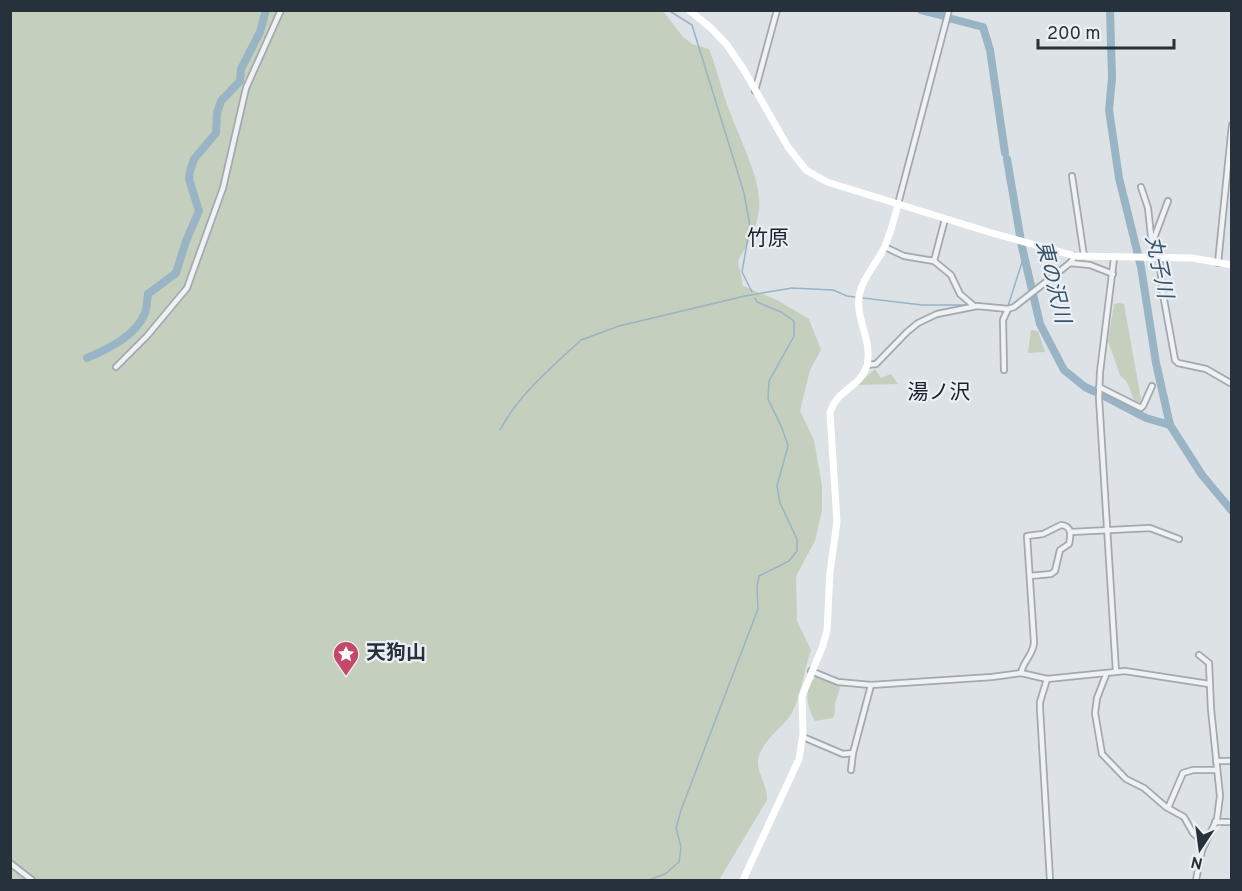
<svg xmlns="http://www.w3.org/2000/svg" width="1242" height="891" viewBox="0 0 1242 891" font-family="Overpass,'Noto Sans JP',sans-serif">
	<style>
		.green { fill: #c5cfbe }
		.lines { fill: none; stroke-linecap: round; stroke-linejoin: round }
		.stream { stroke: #99b4c4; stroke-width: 1.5 }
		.river { stroke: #99b4c4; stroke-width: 8 }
		.street-casing { stroke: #a3a9af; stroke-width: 8 }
		.street { stroke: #eff2f5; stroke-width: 4.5 }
		.secondary { stroke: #fff; stroke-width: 7 }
		.labels { text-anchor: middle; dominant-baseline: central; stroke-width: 4.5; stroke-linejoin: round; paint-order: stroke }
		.poi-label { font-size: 20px; font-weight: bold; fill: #27313b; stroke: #ecf0f4; text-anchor: start }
		.neighbourhood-label { font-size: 21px; fill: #1a222c; stroke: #ecf0f4 }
		.water-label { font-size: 21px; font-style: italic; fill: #34556d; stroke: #ecf0f4 }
	</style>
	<rect width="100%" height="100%" fill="#dde2e6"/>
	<g class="green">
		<path d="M10,11H663L683,37L692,44L709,49C716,66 720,84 726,101C736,133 763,179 759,210C757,229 747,245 738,261L743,286L777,300L809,319L821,350L810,370L800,411L814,440L822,486V510L815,541L796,576L797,621L811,650C804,669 801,699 790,716C781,729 765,738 759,756C754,769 768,785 767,800L719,880H11Z"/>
		<path d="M1119,303L1124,304L1141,399L1140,402H1137L1133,398L1127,382L1120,375L1108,341L1114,304Z"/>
		<path d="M1031,330L1038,331L1045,352L1029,353L1028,352Z"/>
		<path d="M875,369L881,378L891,374L898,384L857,385Z"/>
		<path d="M824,673L833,678L840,687C839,694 836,698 835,705C834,710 836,712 833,718L815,721C806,705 801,680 824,673Z"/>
	</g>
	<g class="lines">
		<g class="stream">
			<path d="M668,10L692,25L744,193L750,226L742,272L752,292"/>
			<path d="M863,298L922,305H966"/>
			<path d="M975,303L1008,306L1024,256"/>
			<path d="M500,430C519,394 551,368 581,340L619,326L745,296L792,288L833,290L847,296L855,297"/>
			<path d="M649,880L665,874L679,862L681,847L676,828L681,810L758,609L757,587L759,576L789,561L797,551V539L780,503L777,486L788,446L782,428L768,399L769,381L794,336V321L781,312L757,302L755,298"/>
		</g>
		<g class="river">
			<path d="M921,10L945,16"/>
			<path d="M1110,10L1112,78L1109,110L1119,178L1141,267L1156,363L1170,425L1202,475L1232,511"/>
			<path d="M952,19L983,27L990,50L1005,153"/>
			<path d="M1007,159L1022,247L1040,324L1064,370L1085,387L1098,393"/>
			<path d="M87,358C108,349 136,336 145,313C147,308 147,300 148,294L176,273L186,241L199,211L189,179L190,171L194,159L216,133L217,113L221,101L240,81L241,69L260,32L266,10"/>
			<path d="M1106,397L1146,418L1170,425"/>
		</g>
		<g class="street-casing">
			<g id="street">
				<path d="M755,91L777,10"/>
				<path d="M1072,176L1084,256"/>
				<path d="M1141,187L1148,208L1151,236L1159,257L1163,294L1175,360L1178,363L1206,369L1232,384"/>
				<path d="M898,204L949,10"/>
				<path d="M945,219L934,261L951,275L960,294L974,306"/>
				<path d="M1153,241L1168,201"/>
				<path d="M885,247L904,256L934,261"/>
				<path d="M1114,258L1100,372L1099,398L1116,672"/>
				<path d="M1070,263L1090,265L1113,274"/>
				<path d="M1218,263L1232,125"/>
				<path d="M867,365L876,364L907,332L918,323L937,314L977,306L1008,309L1014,307L1070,263L1075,256"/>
				<path d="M116,367L147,336L187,288L223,188L246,88L281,10"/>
				<path d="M1004,370L1003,320L1008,309"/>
				<path d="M1099,387L1141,408L1143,406L1152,386"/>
				<path d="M1071,532L1150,528L1179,539"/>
				<path d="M811,671L838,682L871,685L992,677L1021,673L1047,679L1125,671L1209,684"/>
				<path d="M1021,673C1023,661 1034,654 1034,642L1027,536L1043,534L1061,525C1072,526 1071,535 1069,544L1060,550L1055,571L1051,574L1030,576"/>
				<path d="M1106,675L1097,698L1095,713L1102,754L1126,779L1144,788L1166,807L1184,817L1193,833L1205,844"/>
				<path d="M1047,679L1040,702V709L1050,880"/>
				<path d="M803,737L843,754L853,753L871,685"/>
				<path d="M1216,761H1232"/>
				<path d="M851,770L853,753"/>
				<path d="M1168,808L1183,773L1193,770H1217"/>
				<path d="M1215,822H1232"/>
				<path d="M10,863L32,880"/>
				<path d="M1196,880L1202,850L1217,819L1220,796L1211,709L1209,663L1199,655"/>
			</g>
		</g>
		<use href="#street" class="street"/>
		<g class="secondary">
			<path d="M689,10L711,28L727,45L744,70L788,147L806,170L827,182L992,233L1075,256L1192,258L1232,265"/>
			<path d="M743,880L799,759L803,734L802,696L822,648L827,631L830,572L837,522L830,413C836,390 859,388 866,368C875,342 853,318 860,292C863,278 875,265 882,252C890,237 894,220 898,204"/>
		</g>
	</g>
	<defs>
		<g id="sight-pin" transform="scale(1.35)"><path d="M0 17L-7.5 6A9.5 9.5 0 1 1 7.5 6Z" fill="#c5486b" stroke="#ecf0f4"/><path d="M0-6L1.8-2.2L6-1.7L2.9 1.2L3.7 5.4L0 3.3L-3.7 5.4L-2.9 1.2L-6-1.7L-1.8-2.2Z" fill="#fff"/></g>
	</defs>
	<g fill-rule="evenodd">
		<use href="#sight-pin" x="346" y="654"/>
	</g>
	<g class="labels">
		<g class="poi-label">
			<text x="366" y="654">天狗山</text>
		</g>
		<g class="neighbourhood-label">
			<text x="768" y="239">竹原</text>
			<text x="939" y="393">湯ノ沢</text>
		</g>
		<g class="water-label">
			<text transform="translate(1158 267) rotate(78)">丸子川</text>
			<text transform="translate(1052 282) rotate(76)">東の沢川</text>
		</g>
	</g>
	<rect width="1242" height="891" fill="none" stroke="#27313b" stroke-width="24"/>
	<g transform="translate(1200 849) rotate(193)" stroke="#ecf0f4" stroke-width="4.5" paint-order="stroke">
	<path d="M0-4.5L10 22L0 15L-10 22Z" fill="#27313b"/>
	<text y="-9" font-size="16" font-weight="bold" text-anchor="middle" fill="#27313b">N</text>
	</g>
	<path d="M1038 39v9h136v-9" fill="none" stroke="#27313b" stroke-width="3"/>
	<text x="1047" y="39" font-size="18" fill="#27313b" stroke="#ecf0f4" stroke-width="4.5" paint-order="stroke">200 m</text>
</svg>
